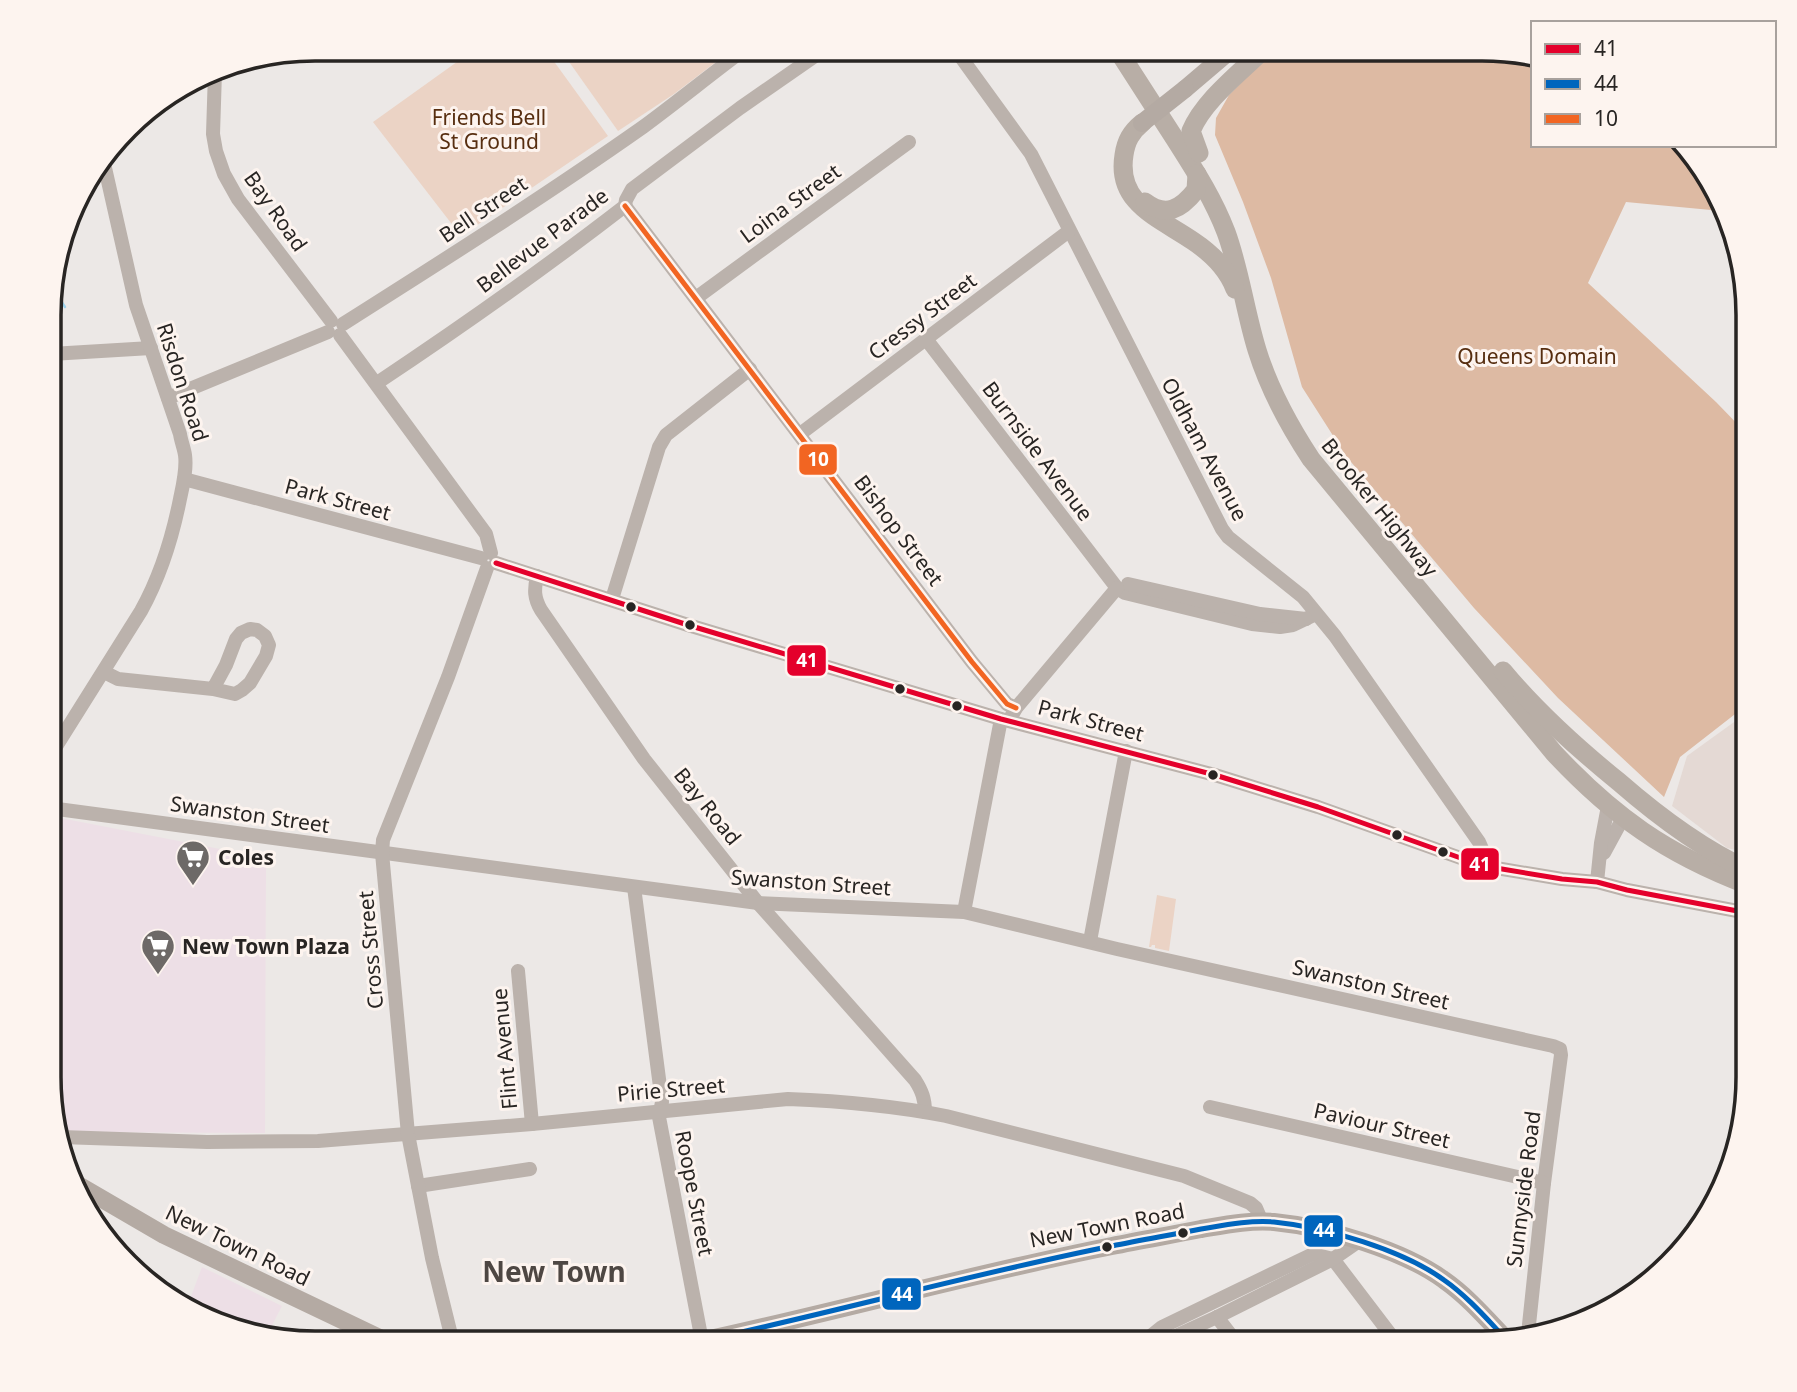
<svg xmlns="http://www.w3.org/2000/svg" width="1797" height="1392" viewBox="0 0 1797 1392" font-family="'Noto Sans',sans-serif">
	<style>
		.commercial { fill: #eddfe6 }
		.built { fill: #e4d9d4 }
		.green { fill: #ebd3c5 }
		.forest { fill: #ddbaa3 }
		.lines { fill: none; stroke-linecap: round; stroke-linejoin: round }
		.stream { stroke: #9fd3ec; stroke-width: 2.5 }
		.minor { stroke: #bbb2ac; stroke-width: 14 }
		.major { stroke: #b4aaa3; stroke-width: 18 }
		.highway { stroke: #b8aea6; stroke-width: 19 }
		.major-bridge { stroke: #b4aaa3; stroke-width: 18 }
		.bus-1-casing { stroke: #fdf4ef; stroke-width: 10 }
		.bus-2-casing { stroke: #fdf4ef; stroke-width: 10 }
		.bus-3-casing { stroke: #fdf4ef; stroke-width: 10 }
		.bus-1 { stroke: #e4002b; stroke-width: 5 }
		.bus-2 { stroke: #0065bd; stroke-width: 5 }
		.bus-3 { stroke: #f26522; stroke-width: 5 }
		.bus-dot { fill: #282523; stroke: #fdf4ef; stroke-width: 2.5 }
		.labels { text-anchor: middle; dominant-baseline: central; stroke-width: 6; stroke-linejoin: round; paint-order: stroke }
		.park-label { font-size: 21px; fill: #572e10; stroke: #fdf4ef }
		.street-label { font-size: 21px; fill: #282523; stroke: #fdf4ef }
		.poi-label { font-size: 21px; font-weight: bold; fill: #282523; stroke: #fdf4ef; text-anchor: start }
		.district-label { font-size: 28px; font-weight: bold; fill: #4e4743; stroke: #fdf4ef }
		.rim { fill: none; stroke: #282523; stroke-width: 3.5 }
		.line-badge { stroke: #fdf4ef; stroke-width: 2.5 }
		.badge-label { font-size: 19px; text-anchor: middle; font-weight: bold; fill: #fff }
	</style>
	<rect width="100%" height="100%" fill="#ece8e6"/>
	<g class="commercial">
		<path d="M50,816L266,858L265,1133L60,1132L50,1095Z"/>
		<path d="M202,1267L282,1306L267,1335L214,1323L187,1307Z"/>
	</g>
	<path class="built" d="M1748,712V853L1727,848L1672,806L1687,756Z"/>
	<g class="green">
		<path d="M475,49H545L608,136L461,236L373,122Z"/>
		<path d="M560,49H733L674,94L618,131Z"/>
		<path d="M1157,895L1176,899L1169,951L1155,948V945H1152L1151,947H1149Z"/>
	</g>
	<path class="forest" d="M1275,49L1499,50L1533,57V145H1681L1721,198L1726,222L1711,210L1626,202L1588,283L1716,402L1748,435V704L1680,757L1664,797L1558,698L1474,608L1346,456L1302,387L1271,278L1243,202L1215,135L1216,118L1229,95Z"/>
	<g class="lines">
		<path class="stream" d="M51,286L65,307"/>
		<g class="minor">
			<path d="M955,49L1031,154L1222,529L1228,537L1303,597L1335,636L1479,842L1490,867"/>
			<path d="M215,72L213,134L216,151L224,174L238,199L331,321"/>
			<path d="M625,206L972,662L1007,704L1016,708"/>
			<path d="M696,298L909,142"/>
			<path d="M343,324C444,260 545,196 643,127C677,102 710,75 745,49"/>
			<path d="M340,335L486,534L491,553"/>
			<path d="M926,339L1117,588L1125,593L1252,624L1280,627L1293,625L1316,614"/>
			<path d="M51,354L151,348"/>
			<path d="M377,383C461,327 545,268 625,206L626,200L632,189L740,108L825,49"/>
			<path d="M168,398L328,332"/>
			<path d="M800,434L1069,231"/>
			<path d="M184,479L481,558"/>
			<path d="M496,563L688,625L1001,719L1215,775L1318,807L1469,861L1490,867L1562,879L1597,882L1627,890L1748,913"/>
			<path d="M537,576C534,590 534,598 541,610L644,759L758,903L915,1080C922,1091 925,1099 925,1112"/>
			<path d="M1128,584L1260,614L1306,619"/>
			<path d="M612,599L659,447L666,435L750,369"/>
			<path d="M104,672L118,679L213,689L235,694L242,690L250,683L266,656L269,645L265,636L257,630L250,629L241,633L236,639L226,665L213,689"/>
			<path d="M1011,717L1016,708L1117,588"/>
			<path d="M50,756L141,611C161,575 172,539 180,499C183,485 187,469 185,455C184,448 181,441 180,434L136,305L103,159"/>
			<path d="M50,808L758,903L964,912L1117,949L1553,1046L1560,1049L1561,1055L1544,1183L1528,1334"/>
			<path d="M1604,853L1623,818"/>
			<path d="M1597,882L1601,843L1608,806"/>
			<path d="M634,887L662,1102L659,1117L702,1341"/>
			<path d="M964,912L1001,719"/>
			<path d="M1090,941L1126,751"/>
			<path d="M518,971L532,1124"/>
			<path d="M1210,1107L1544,1183"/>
			<path d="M61,1137L207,1142L318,1141L532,1124L788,1099C840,1101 895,1106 946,1116L1184,1176L1250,1203L1256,1208L1262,1222"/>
			<path d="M418,1186L530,1169"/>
			<path d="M1333,1259L1397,1343"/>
			<path d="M1217,1317L1237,1343"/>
			<path d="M453,1343L432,1258L408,1134L382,853L383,840L448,677L487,568"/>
			<path d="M1142,1343L1162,1327L1313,1254L1333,1259"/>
			<path d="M1149,1343L1169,1339L1217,1317L1333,1259L1359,1241"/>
		</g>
		<g class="major">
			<path d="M1185,89L1232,49"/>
			<path d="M73,1182L164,1235L388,1342"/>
			<path d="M692,1343C833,1313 971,1274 1112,1246C1141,1240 1171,1235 1201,1229C1225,1225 1250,1220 1274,1222C1325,1227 1403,1250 1444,1280C1467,1296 1486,1318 1505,1338"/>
		</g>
		<g class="highway">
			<path d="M1117,49C1136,79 1156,109 1175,139C1194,169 1213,198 1226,232C1240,270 1245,311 1257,350C1269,389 1288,424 1311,459L1554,753C1613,816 1666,854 1748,885"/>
			<path d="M1161,49H1169"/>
			<path d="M1142,123C1131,132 1126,141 1124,155C1116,204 1160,218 1193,241C1211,253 1227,268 1235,289"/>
			<path d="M1199,153L1191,131C1204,100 1240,73 1264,49"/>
			<path d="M1145,202C1166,218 1181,209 1196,190L1197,174"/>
			<path d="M1503,671C1537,712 1577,748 1619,782C1658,816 1700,848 1748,870"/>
		</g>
		<path class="major-bridge" d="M1142,123L1185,89"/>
		<g class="bus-1-casing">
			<path id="bus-1" d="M496,563L688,625L1001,719L1215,775L1318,807L1469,861L1490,867L1562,879L1597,882L1627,890L1748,913"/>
		</g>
		<g class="bus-2-casing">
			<path id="bus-2" d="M692,1343C833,1313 971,1274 1112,1246C1141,1240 1171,1235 1201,1229C1225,1225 1250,1220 1274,1222C1325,1227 1403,1250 1444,1280C1467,1296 1486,1318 1505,1338"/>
		</g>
		<g class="bus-3-casing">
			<path id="bus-3" d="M625,206L972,662L1007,704L1016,708"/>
		</g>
		<use href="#bus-1" class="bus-1"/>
		<use href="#bus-2" class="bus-2"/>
		<use href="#bus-3" class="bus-3"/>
	</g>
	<defs>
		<g id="supermarket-pin" transform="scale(1.75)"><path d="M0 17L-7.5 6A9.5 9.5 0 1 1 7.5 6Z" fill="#6d6967" stroke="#fdf4ef"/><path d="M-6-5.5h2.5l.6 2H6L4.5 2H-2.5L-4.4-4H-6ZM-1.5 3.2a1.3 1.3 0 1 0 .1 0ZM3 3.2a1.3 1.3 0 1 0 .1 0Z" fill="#fff"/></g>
	</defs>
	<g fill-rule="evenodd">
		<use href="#supermarket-pin" x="193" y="857"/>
		<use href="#supermarket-pin" x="158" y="946"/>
	</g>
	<g class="bus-dot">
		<circle cx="631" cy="607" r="6"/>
		<circle cx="690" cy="625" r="6"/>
		<circle cx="900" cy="689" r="6"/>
		<circle cx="957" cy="706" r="6"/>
		<circle cx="1213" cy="775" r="6"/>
		<circle cx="1397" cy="835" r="6"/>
		<circle cx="1443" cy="852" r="6"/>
		<circle cx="1183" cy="1233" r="6"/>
		<circle cx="1107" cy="1247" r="6"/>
	</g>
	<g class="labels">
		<g class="park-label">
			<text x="489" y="117">Friends Bell<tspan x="489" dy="24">St Ground</tspan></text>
			<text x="1537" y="356">Queens Domain</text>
		</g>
		<g class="street-label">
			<text transform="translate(790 203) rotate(-36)">Loina Street</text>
			<text transform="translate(483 209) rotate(-34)">Bell Street</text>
			<text transform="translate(276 211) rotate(55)">Bay Road</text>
			<text transform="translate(542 240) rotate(-37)">Bellevue Parade</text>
			<text transform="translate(922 316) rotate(-37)">Cressy Street</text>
			<text transform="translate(183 382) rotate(72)">Risdon Road</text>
			<text transform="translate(1205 449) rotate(62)">Oldham Avenue</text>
			<text transform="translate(1038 451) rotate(53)">Burnside Avenue</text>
			<text transform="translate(338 499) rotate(15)">Park Street</text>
			<text transform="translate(1380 507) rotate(51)">Brooker Highway</text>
			<text transform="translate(899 530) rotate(53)">Bishop Street</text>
			<text transform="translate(1091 720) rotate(15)">Park Street</text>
			<text transform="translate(708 806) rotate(51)">Bay Road</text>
			<text transform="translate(250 814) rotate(8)">Swanston Street</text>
			<text transform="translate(811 882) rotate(4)">Swanston Street</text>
			<text transform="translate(370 950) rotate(-95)">Cross Street</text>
			<text transform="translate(1371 984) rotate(13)">Swanston Street</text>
			<text transform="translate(504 1049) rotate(-95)">Flint Avenue</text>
			<text transform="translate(671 1089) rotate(-5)">Pirie Street</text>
			<text transform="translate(1382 1125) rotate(13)">Paviour Street</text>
			<text transform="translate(1523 1189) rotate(-83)">Sunnyside Road</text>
			<text transform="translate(695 1193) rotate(79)">Roope Street</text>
			<text transform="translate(1107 1225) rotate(-11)">New Town Road</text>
			<text transform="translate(238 1245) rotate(26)">New Town Road</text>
		</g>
		<g class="poi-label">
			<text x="218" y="857">Coles</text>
			<text x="182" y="946">New Town Plaza</text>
		</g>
		<g class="district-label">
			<text x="554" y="1271">New Town</text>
		</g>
	</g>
	<path d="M0 0H1797V1392H0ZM315 61H1482A254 254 0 0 1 1736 315V1077A254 254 0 0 1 1482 1331H315A254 254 0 0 1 61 1077V315A254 254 0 0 1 315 61Z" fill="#fdf4ef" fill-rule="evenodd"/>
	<path class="rim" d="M315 61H1482A254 254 0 0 1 1736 315V1077A254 254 0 0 1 1482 1331H315A254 254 0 0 1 61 1077V315A254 254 0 0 1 315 61Z"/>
	<g class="line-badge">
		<rect x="798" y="443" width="40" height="33" rx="7" fill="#f26522"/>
		<rect x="786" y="644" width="41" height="33" rx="7" fill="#e4002b"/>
		<rect x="1460" y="847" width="40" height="34" rx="7" fill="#e4002b"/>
		<rect x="1303" y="1214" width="41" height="34" rx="7" fill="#0065bd"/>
		<rect x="881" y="1277" width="41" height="34" rx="7" fill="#0065bd"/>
	</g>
	<g class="badge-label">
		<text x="818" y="466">10</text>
		<text x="807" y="667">41</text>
		<text x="1480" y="871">41</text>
		<text x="1324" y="1237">44</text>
		<text x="902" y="1301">44</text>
	</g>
	<rect x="1531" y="21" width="245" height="126" fill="#fdf4ef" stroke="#a8a19d" stroke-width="2"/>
	<rect x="1545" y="44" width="35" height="10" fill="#e4002b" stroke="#a8a19d" stroke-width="2"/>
	<text x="1594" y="56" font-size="21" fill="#282523">41</text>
	<rect x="1545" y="79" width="35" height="10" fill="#0065bd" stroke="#a8a19d" stroke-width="2"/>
	<text x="1594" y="91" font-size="21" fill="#282523">44</text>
	<rect x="1545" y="114" width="35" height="10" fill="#f26522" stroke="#a8a19d" stroke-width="2"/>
	<text x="1594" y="126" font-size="21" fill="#282523">10</text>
</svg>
